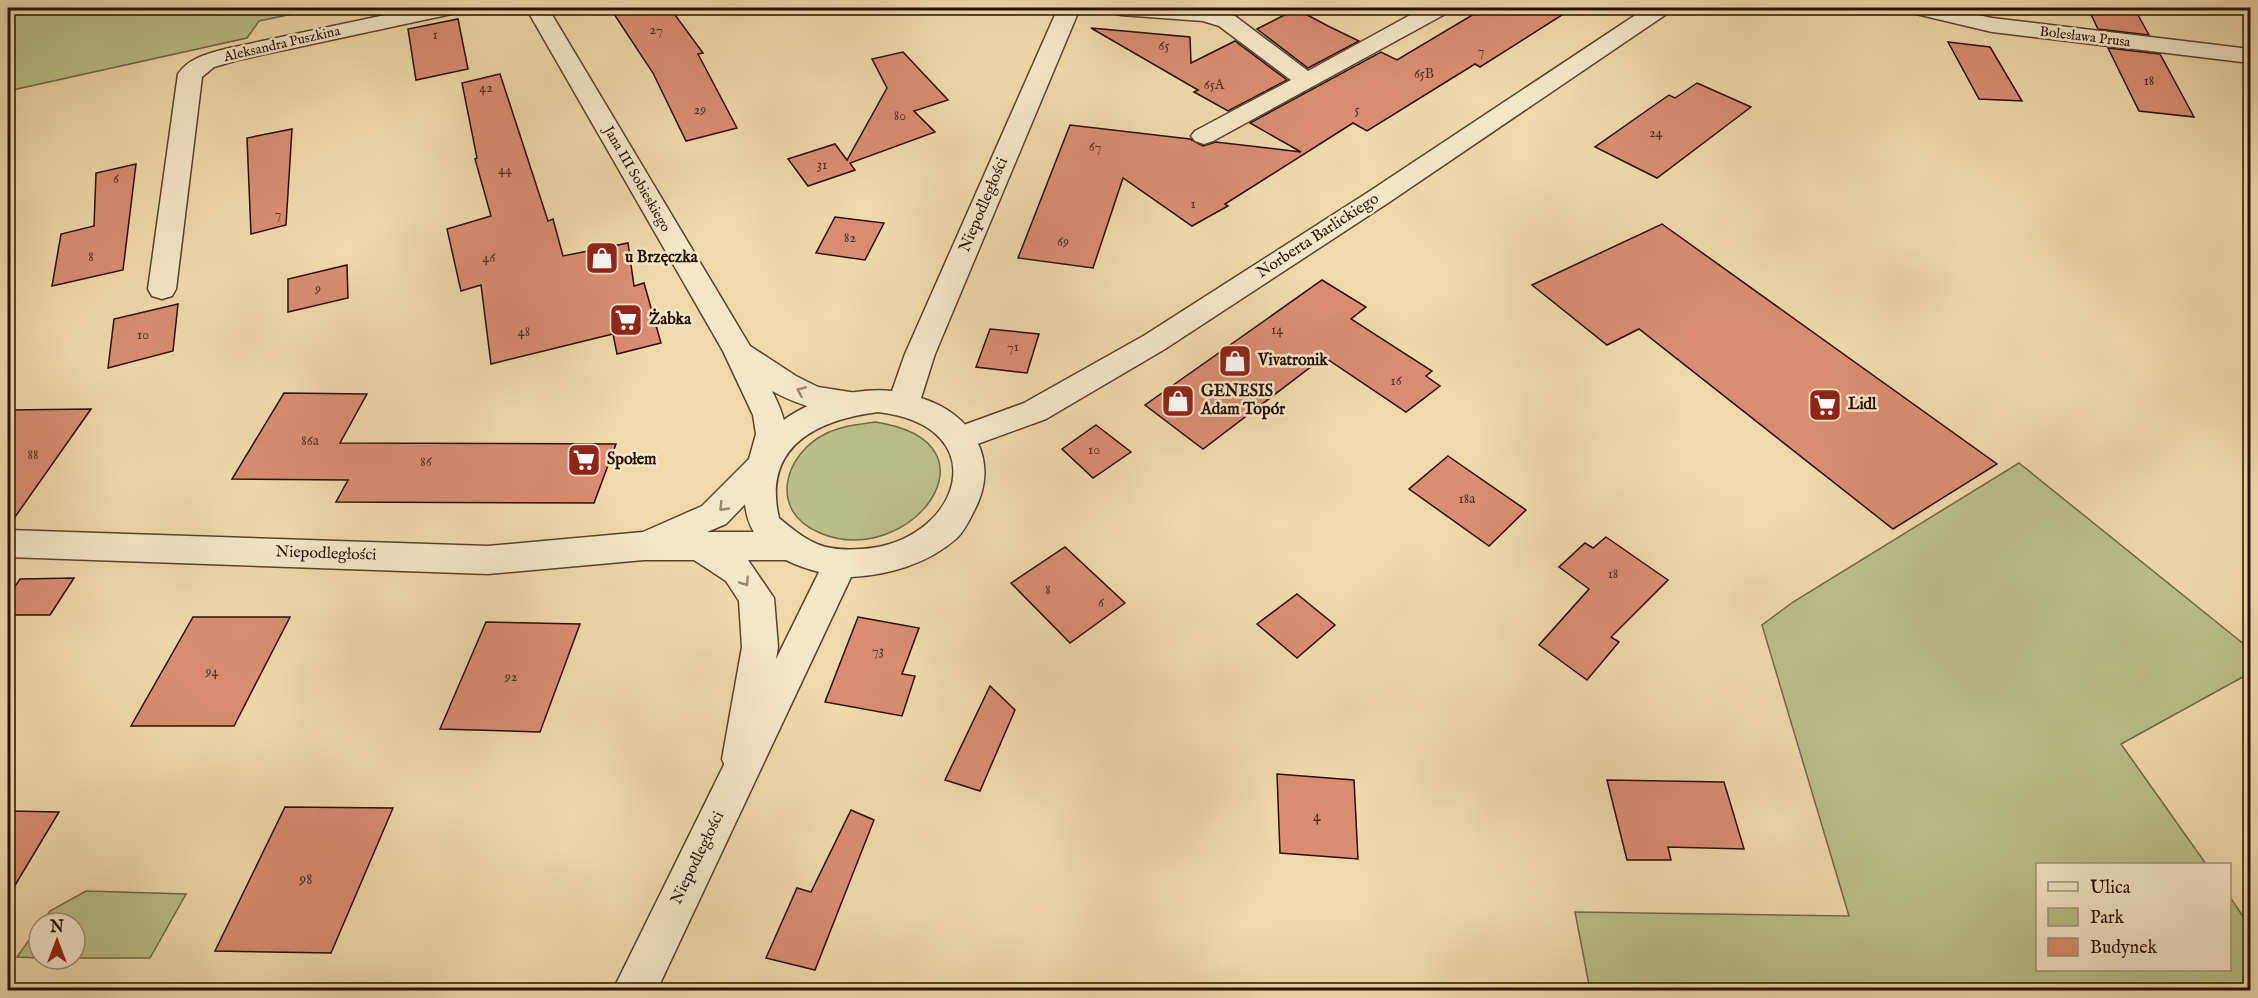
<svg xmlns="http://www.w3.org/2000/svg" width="2258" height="998" viewBox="0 0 2258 998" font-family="'IM FELL English',serif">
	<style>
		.green { fill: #babf88; stroke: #726844; stroke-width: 1.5 }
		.building { fill: #da8d72; stroke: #291001; stroke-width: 1.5 }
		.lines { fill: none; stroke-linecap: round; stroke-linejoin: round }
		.minor-casing { stroke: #5a422c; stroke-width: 3 }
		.tertiary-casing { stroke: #5a422c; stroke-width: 3 }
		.minor { fill: #f5e6c8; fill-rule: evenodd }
		.tertiary { fill: #f5e6c8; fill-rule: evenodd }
		.oneway { stroke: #99866e }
		.labels { text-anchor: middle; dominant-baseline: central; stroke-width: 5; stroke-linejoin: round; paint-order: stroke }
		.number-label { font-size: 14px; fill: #552f1d }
		.far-street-label { font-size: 14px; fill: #291001; stroke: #f5e6c8 }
		.street-label { font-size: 16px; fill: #291001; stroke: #f5e6c8 }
		.poi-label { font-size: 16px; font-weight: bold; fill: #291001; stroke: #f5e6c8; text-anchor: start }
		.near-number-label { font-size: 16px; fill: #552f1d }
	</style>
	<rect width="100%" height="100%" fill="#efd9ab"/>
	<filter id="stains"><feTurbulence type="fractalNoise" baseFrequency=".00333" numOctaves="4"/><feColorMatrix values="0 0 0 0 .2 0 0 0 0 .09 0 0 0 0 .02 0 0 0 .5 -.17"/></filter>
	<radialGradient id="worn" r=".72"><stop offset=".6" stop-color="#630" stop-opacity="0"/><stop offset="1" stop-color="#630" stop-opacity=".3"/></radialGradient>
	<g class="green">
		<path d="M8,8H321L259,21L247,38L8,91Z"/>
		<path d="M875,422C1009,442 909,571 820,533C768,512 783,454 827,433C842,426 859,424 875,422Z"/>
		<path d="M2019,463L2250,649V673L2121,744L2206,864H2038V970H2230V897L2250,927V990H1590L1575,912L1849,916L1762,625L1793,602Z"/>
		<path d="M86,891L186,894L150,958H75V923H41L50,911Z"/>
		<path d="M39,926V958L17,957Z"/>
	</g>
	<g class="building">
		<path d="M610,8H670L703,53L698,54L737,128L686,141L653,73Z"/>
		<path d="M1484,8H1573L1480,67L1475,64L1367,131L1353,123L1225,204L1228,206L1192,226L1123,178L1093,268L1018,258L1070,125L1190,139L1203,146L1216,142L1301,152L1250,123L1381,52L1397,60Z"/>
		<path d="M2088,8H2134L2149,35L2098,29Z"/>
		<path d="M1296,9L1328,26L1359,41L1308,68L1257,29Z"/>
		<path d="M458,19L468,69L416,80L408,29Z"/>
		<path d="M1091,28L1190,37L1191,63L1235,41L1287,80L1228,111L1194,92L1198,90Z"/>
		<path d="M1948,42L1990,47L2022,101L1979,99Z"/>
		<path d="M2108,48L2160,54L2194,117L2139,111Z"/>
		<path d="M903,52L948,100L914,111L935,132L850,163L855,170L808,186L788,159L835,144L847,160L887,88L872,59Z"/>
		<path d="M500,74L548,221L553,219L563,256L628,243L634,286L644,283L661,343L617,354L613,334L491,364L481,285L461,291L447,229L491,216L475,159L477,158L462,83Z"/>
		<path d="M1697,83L1751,107L1657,178L1595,147L1669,95L1675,98Z"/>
		<path d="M292,129L286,225L251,234L247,138Z"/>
		<path d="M136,164L123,270L52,286L61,234L94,226L96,173Z"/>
		<path d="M835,217L884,223L865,260L816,253Z"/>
		<path d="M1662,224L1997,464L1893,529L1639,329L1607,345L1532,285Z"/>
		<path d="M347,265L348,298L288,312V279Z"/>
		<path d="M1322,280L1366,307L1351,319L1432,371L1426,376L1440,386L1406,412L1324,357L1203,449L1145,405Z"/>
		<path d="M178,304L173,351L108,368L114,319Z"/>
		<path d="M990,329L1039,334L1027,373L976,367Z"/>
		<path d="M284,393L367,394L340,443L616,444L594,503L336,502L348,480L232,479Z"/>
		<path d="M91,409L8,527V410Z"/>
		<path d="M1096,425L1131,452L1093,478L1062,449Z"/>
		<path d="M1448,456L1526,510L1489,546L1409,489Z"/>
		<path d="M1606,537L1668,580L1611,637L1619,642L1587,680L1539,645L1589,589L1559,567L1585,543L1593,548Z"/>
		<path d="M1065,547L1125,603L1070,643L1011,583Z"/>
		<path d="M74,578L50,615H8V597L20,579Z"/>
		<path d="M1297,594L1335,625L1297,658L1257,624Z"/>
		<path d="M193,617H290L234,726H131Z"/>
		<path d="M858,617L919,628L902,674L915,676L902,716L825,702Z"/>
		<path d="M486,622L580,624L540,732L440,729Z"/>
		<path d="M990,686L1015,710L980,791L945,780Z"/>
		<path d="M1277,774L1354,780L1358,859L1280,853Z"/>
		<path d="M1607,780L1724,782L1744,849L1668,847L1671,860H1627Z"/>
		<path d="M285,807L393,808L331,953L215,951Z"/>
		<path d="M851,810L874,820L815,970L766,958L797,888L811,892Z"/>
		<path d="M8,811L59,812L8,897Z"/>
	</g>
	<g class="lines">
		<g class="minor-casing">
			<g id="minor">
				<path d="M418,8H458L455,13L447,15L238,60L214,67L202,77L176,289L172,296L162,299L152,296L148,289L178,74C189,58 207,54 225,49Z"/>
				<path d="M526,8H548L750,346L796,376L818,387L869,395L873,403L869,411C840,420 798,405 772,391C788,422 792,441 774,474L726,524L707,532H787L799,536L804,546L799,556L787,560H748L774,598L778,647L760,759L755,771L741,777L727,771L722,759L742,647L739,601L726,581L694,560H644L488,574L8,557V530L488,546L643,532L702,506L749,459L756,434L753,415L723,351Z"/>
				<path d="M1110,8L1213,9L1235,16L1308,71L1423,8H1450L1447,13L1213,141L1204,144L1195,141L1191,136L1195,131L1291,80L1219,26L1203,21L1121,15L1113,13Z"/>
				<path d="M1646,8H1671L1668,13L1388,203L1165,349L1046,419L961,450L950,446L945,438L950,430L1024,403L1145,335L1370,191Z"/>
				<path d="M1909,8H1946L1992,18L2250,49V63L1992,32L1912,13Z"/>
			</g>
		</g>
		<g class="tertiary-casing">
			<path id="tertiary" d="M1058,8H1080L935,354L921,398C973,414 1001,461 974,511C969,521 964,531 957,538C928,564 888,575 851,577L657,990H613L819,572C772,560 740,537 745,484C747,462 757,444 773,429C802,401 854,387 892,391L905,354ZM878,412C999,426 960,543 862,549C847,550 831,550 817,544C803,538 791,528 779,518C762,446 817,420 878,412Z"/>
		</g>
		<use href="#minor" class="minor"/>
		<use href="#tertiary" class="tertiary"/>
	</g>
	<defs><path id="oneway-chevron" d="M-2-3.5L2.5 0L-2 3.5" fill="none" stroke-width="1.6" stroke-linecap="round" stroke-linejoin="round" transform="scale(1.5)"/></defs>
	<g class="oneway">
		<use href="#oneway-chevron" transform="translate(801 391) rotate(-157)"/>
		<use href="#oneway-chevron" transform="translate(723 507) rotate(134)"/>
		<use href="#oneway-chevron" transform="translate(745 582) rotate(56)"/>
	</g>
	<defs>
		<g id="shop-square" transform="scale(1.725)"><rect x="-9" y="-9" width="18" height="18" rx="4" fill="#8f2418" stroke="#f5e6c8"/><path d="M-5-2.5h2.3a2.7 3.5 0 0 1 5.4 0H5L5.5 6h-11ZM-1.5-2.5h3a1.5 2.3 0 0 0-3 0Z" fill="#fff"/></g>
		<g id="supermarket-square" transform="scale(1.725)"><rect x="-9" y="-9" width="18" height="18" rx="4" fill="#8f2418" stroke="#f5e6c8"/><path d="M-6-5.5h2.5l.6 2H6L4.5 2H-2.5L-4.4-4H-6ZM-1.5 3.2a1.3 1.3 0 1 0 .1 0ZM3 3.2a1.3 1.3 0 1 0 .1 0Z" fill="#fff"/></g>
	</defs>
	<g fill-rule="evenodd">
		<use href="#shop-square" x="602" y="258"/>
		<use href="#supermarket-square" x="626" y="320"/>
		<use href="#shop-square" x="1235" y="361"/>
		<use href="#shop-square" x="1178" y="401"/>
		<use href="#supermarket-square" x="1825" y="405"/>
		<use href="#supermarket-square" x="584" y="460"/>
	</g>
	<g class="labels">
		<g class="number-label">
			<text x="656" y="30">27</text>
			<text x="435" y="35">1</text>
			<text x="1164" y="46">65</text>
			<text x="1481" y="51">7</text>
			<text x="1424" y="74">65B</text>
			<text x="2149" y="81">18</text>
			<text x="1214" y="85">65A</text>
			<text x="486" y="88">42</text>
			<text x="700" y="110">29</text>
			<text x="1357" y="110">5</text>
			<text x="900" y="116">80</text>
			<text x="1656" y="133">24</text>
			<text x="1095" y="147">67</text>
			<text x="822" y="165">31</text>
			<text x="505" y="170">44</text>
			<text x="116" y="179">6</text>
			<text x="1193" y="204">1</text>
			<text x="278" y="214">7</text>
			<text x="850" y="238">82</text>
			<text x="1063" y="242">69</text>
			<text x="91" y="257">8</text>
			<text x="489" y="258">46</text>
			<text x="318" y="289">9</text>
			<text x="1277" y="330">14</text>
			<text x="524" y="332">48</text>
			<text x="143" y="335">10</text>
			<text x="1013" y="347">71</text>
			<text x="1396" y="381">16</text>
			<text x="310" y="441">86a</text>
			<text x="1094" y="450">10</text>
			<text x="33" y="455">88</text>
			<text x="426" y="462">86</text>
			<text x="1467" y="499">18a</text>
			<text x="1613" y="574">18</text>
			<text x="1048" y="590">8</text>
			<text x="1101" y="603">6</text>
			<text x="878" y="651">73</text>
			<text x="212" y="672">94</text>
			<text x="511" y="677">92</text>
		</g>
		<g class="far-street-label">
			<text transform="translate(2085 37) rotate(7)">Bolesława Prusa</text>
			<text transform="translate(282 44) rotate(-13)">Aleksandra Puszkina</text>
			<text transform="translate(637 179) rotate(60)">Jana III Sobieskiego</text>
		</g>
		<g class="street-label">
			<text transform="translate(984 205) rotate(-67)">Niepodległości</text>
			<text transform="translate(1318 236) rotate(-33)">Norberta Barlickiego</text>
			<text transform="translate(326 554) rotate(2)">Niepodległości</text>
			<text transform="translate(698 858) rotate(-64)">Niepodległości</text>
		</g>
		<g class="poi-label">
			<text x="625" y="258">u Brzęczka</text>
			<text x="649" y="320">Żabka</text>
			<text x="1258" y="361">Vivatronik</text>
			<text x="1201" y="392">GENESIS<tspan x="1201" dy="18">Adam Topór</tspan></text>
			<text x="1848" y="405">Lidl</text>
			<text x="607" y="460">Społem</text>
		</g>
		<g class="near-number-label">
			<text x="1317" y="817">4</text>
			<text x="306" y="880">98</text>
		</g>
	</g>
	<rect width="2258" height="998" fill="none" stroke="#efd9ab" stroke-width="30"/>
	<rect x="9" y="9" width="2240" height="980" fill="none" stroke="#291001" stroke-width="3"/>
	<rect x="15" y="15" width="2228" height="968" fill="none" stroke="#291001" stroke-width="1.5"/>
	<rect x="2036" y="863" width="195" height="108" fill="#f5e6c8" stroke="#a39078" stroke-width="1.5"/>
	<rect x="2048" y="882" width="30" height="9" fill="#f5e6c8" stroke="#a39078" stroke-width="1.5"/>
	<text x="2090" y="893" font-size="18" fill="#291001">Ulica</text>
	<rect x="2048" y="908" width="30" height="18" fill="#babf88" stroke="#a39078" stroke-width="1.5"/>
	<text x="2090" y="923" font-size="18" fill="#291001">Park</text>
	<rect x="2048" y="938" width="30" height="18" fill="#da8d72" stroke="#a39078" stroke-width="1.5"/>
	<text x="2090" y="953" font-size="18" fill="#291001">Budynek</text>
	<g transform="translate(57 941)"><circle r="28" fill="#f5e6c8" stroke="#a39078" stroke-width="1.5"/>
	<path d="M0-4.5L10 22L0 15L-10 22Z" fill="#8f2418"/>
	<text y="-9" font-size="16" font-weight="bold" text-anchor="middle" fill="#291001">N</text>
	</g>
	<rect width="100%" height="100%" filter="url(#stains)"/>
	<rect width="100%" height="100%" fill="url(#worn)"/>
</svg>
